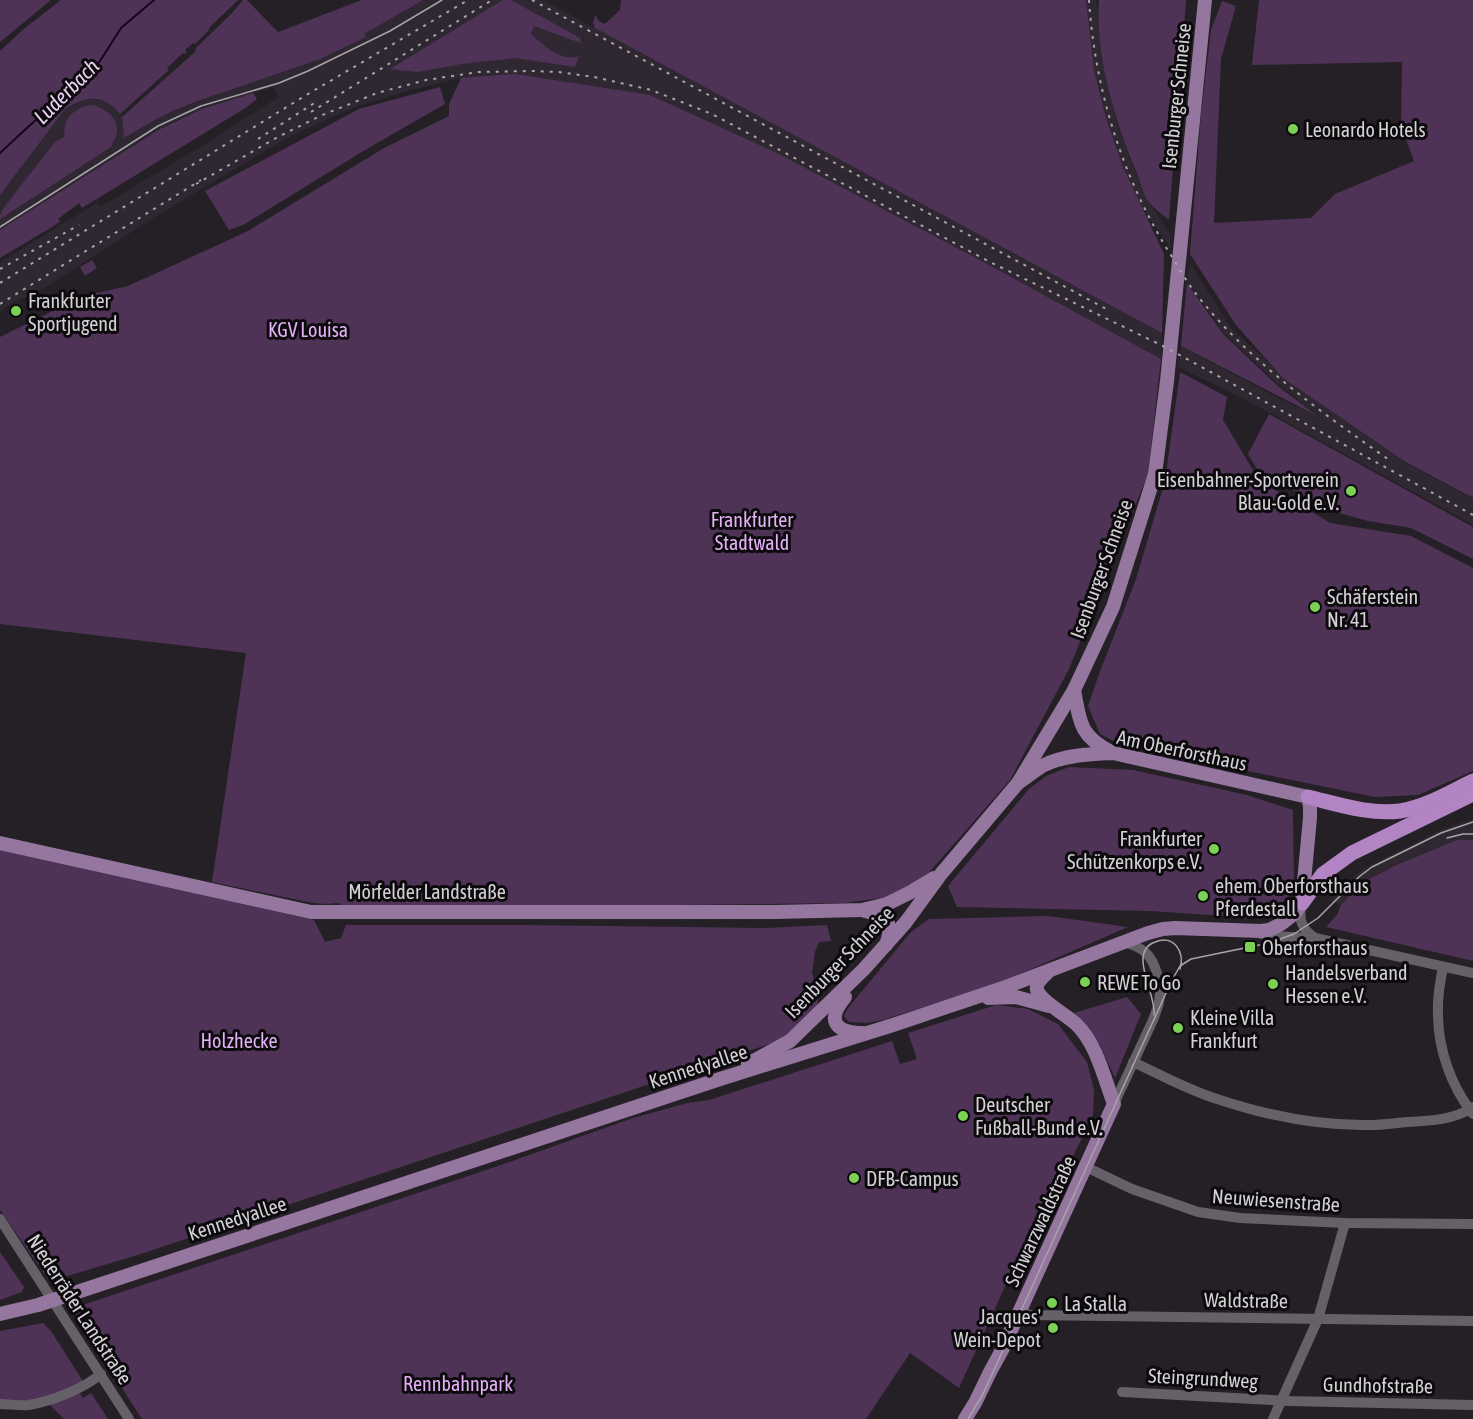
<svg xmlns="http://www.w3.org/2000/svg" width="1473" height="1419" viewBox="0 0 1473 1419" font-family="'Asap Condensed',sans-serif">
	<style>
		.built { fill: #2f2832 }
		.green { fill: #4e3357 }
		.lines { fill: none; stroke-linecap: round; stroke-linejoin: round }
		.stream { stroke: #1b0025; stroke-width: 2 }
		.minor { stroke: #666168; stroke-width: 10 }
		.major { stroke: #94769f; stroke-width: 14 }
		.highway { stroke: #b284c3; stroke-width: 15 }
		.tram { stroke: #a8a5a9; stroke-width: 1.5 }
		.rail { stroke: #a8a5a9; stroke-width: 2; stroke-dasharray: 3 6; stroke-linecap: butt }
		.poi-dot { fill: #7cd155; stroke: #0c0a0d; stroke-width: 2 }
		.labels { text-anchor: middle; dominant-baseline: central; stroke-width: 6; stroke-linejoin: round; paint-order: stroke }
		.street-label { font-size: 20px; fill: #d4d1d5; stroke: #0c0a0d }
		.poi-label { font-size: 20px; fill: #d4d1d5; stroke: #0c0a0d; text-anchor: start }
		.park-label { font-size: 20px; fill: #e4b1f7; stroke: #0c0a0d }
		.water-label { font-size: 21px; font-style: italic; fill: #ebd1f4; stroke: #0c0a0d }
	</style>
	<rect width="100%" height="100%" fill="#242025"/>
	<g class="built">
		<path d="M422,0H543L1162,333L1161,359L991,266L777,153L650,95L461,78L407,91L357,106L287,138L163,212L44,288L35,294L15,301L0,312V262L97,203L100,207L194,151L279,97L273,87L216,104L174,121L144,138L84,178L0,230V195L65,109L79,102L87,99L106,101L120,114L122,117L124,138L151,122L175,110L288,69L364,34Z"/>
		<path d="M1086,0H1096L1105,69L1115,116L1130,159L1148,201L1170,234L1171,249L1143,209L1123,167L1106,118L1094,70Z"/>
		<path d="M1190,263L1231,328L1286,379L1404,462L1473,499V525L1248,401L1178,367L1181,346L1278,398L1322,418L1280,386L1224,333L1187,281Z"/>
		<path d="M1473,819V840H1457L1378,874L1356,889L1341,905L1330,901L1357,874L1374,863L1445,828Z"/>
	</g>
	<g class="green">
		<path d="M0,0H51L0,42Z"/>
		<path d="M61,0H238L209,28V30L195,44L193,43L185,50L187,52L184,54L183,53L167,68L169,70L120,114C115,109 110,103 104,101C90,95 77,102 65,109L0,195V51L25,28Z"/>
		<path d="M243,0H247L278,32L362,0H423L364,34L366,37L320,59L198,101L175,110L151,122L124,138L122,117L196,51L195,49L232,13Z"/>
		<path d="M503,0H511L580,38L581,43L534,26L531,34C543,45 562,63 579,56L575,67L516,58L461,64L418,72L390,69Z"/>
		<path d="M621,0H1086L1094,70L1106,118L1123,167L1164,254L1162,333L595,28L593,23L595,15L599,21L605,24L620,10Z"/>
		<path d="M1099,0H1186L1169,220C1162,214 1153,208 1148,201C1143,193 1140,181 1136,171C1115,122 1095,54 1099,0Z"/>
		<path d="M1259,0H1473V498L1404,461L1283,378L1236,325L1190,254L1201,114L1211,30L1222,1L1236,6L1221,59L1214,223L1311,218L1335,194L1414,161L1401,125L1402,62L1252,65Z"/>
		<path d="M515,74L650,95L777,153L991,266L1161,359L1148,474L1069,669L1010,780L926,876L889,897L844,903L422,908L343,907L338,903L326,904L313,903L212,882L246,653L0,624V337L87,294L88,295L128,286L246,232L384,148L449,116V104L461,78Z"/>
		<path d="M440,87L445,104L365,150L243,225L229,230L205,191L359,109Z"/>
		<path d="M253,93L257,99L247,107L82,208L79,203L58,219L60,221L57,224L0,258V230L160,129L202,109Z"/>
		<path d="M91,105C104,107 118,117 117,132C116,137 113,142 111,147L0,219V215L5,206L55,142L64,137C65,132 64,126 66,122C70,112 81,107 91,105Z"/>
		<path d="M92,260L97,268L85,276L80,267Z"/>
		<path d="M1187,283L1223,334L1279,387L1319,417L1181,346Z"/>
		<path d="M1180,372L1227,397L1223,420L1259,480L1330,523L1411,536L1473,568V771L1418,795L1375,797L1121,745L1100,734L1088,706L1099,674L1136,579L1165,481Z"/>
		<path d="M1269,414L1473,527V559L1411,528L1368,521L1332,511L1258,471L1248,454Z"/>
		<path d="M1069,767L1133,770L1247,795L1293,810L1294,891L1271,914L1256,918L1247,919L1225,916L1150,911L957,907L948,886L1029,789L1046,776Z"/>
		<path d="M1457,840H1473V961L1326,927L1337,915L1341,905L1356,889L1367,880L1397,865Z"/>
		<path d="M0,850L314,920L325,942L341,938L346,925H524L767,928L827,925L831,941L819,942L815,952L812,973L818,988V1006L787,1038L141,1254L54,1280L48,1279L0,1210Z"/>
		<path d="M1048,916L1128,927L1001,982L883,1020L867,1023L849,1022L844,1016L848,1008L911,932L929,919Z"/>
		<path d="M1127,997L1141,1014L1115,1078L1100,1045L1074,1013Z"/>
		<path d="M996,1005L1028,1009L1058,1024L1087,1062L1094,1090L1093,1115L1047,1210L1041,1207L959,1388L910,1353L866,1419H142L77,1319L74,1311L77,1307L498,1166L633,1118L687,1103L709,1100L892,1041L900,1064L917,1059L908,1033Z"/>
		<path d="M0,1252L24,1287L22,1292L0,1300Z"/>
		<path d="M43,1323L51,1331L83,1381L75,1386L83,1398L91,1393L108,1419H64L44,1399L0,1403V1331Z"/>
	</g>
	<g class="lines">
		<path class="stream" d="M0,153L29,126L85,78L100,61L121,28L154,0"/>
		<g class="minor">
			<path d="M1301,905C1299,921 1301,928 1315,938"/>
			<path d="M1259,933L1268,936L1315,938L1473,973"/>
			<path d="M1443,967C1440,982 1437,998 1438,1014C1438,1049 1451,1086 1473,1114"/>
			<path d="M1133,1062C1161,1075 1188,1090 1217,1099C1265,1115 1319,1126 1370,1125C1382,1125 1395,1123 1407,1122C1428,1121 1455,1120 1473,1107"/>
			<path d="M1114,1104L1153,1020C1155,1014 1158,1008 1159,1002C1162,987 1157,963 1145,952C1139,947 1131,944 1124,942"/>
			<path d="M1086,1167L1132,1189L1198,1212L1240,1218L1345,1223L1473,1224"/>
			<path d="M0,1219L129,1419"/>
			<path d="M1019,1313L1031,1315L1473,1321"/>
			<path d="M1122,1392L1289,1401L1473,1405"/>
			<path d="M0,1404C9,1404 20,1406 29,1405C52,1401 83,1389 101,1374"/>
			<path d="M1273,1419L1318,1319L1345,1223"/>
		</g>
		<g class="major">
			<path d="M1074,690C1080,723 1080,736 1111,752"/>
			<path d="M0,843L311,912H775L862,910L887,904L911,892L934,878"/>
			<path d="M865,911C885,916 895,921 886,945"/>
			<path d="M845,997C827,1019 833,1032 862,1033"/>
			<path d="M988,998L1016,997L1049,1006"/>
			<path d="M748,1064L790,1041L864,969L906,922L941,874L1018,783L1074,690L1113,607L1155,474L1167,381L1205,0"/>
			<path d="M0,1314L38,1305L720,1079L893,1025L1003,988L1148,933L1163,929L1175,928L1261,931L1269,930L1281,924L1295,913L1302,903L1310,818V807L1308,797L1113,753C1089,754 1064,755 1042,766C1034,771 1026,778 1018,783"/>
			<path d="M965,1419L975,1403L990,1372L1002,1350L1114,1104C1104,1078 1097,1044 1076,1024C1067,1015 1041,1002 1037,990C1035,983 1044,976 1049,971"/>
		</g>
		<g class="highway">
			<path d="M1308,797C1337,804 1370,815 1400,811C1426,807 1450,792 1473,781"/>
			<path d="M1302,903L1323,874L1352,853L1473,794"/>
		</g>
		<g class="tram">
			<path d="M0,227L158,126L201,106L279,83L308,71L390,31L442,0"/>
			<path d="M1447,838L1463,834H1473"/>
			<path d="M1154,1015C1157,995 1127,952 1155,942C1174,934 1185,952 1180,969"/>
			<path d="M968,1419L983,1394L1172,980L1180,966L1191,959L1269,943L1294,934L1318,918L1360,876L1372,867L1441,833L1473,822"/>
		</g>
		<g class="rail">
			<path d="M532,0L1110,311"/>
			<path d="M1089,0C1095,92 1124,183 1174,260C1183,276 1193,291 1205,305C1258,368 1325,415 1392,462"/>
			<path d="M311,112L492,0"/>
			<path d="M258,139L316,102"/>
			<path d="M196,184L276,138L320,116L377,93L426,80L479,72L532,71L559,72L594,77L651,90L712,114L992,263L1163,346L1473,515"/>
			<path d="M0,269L79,225"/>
			<path d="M0,283L303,97L468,0"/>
			<path d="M0,304L201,180"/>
		</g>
	</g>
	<g class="poi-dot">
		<circle cx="1293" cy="129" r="6"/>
		<circle cx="16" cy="311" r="6"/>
		<circle cx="1351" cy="491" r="6"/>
		<circle cx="1315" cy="607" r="6"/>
		<circle cx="1214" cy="849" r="6"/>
		<circle cx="1203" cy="896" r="6"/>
		<rect x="1244" y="941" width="12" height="12" rx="3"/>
		<circle cx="1085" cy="982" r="6"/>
		<circle cx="1273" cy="984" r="6"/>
		<circle cx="1178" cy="1028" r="6"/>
		<circle cx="963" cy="1116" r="6"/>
		<circle cx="854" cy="1178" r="6"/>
		<circle cx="1052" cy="1303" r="6"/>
		<circle cx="1053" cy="1328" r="6"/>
	</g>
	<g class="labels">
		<g class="street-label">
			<text transform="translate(1176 96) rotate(-84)">Isenburger Schneise</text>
			<text transform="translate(1101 569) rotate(-70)">Isenburger Schneise</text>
			<text transform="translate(1182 750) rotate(12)">Am Oberforsthaus</text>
			<text x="427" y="891">Mörfelder Landstraße</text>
			<text transform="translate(839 962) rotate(-46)">Isenburger Schneise</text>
			<text transform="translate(698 1066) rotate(-18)">Kennedyallee</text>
			<text transform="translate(1276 1200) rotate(4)">Neuwiesenstraße</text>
			<text transform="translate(237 1218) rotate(-18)">Kennedyallee</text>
			<text transform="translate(1040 1221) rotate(-65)">Schwarzwaldstraße</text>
			<text transform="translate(1246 1300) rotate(1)">Waldstraße</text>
			<text transform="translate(80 1309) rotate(57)">Niederräder Landstraße</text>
			<text transform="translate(1203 1378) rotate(3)">Steingrundweg</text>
			<text transform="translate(1378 1385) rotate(1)">Gundhofstraße</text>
		</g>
		<g class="poi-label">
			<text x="1305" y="129">Leonardo Hotels</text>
			<text x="28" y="300">Frankfurter<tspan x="28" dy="23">Sportjugend</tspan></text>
			<text x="1339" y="479" text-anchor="end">Eisenbahner-Sportverein<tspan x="1339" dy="23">Blau-Gold e.V.</tspan></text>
			<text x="1327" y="596">Schäferstein<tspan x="1327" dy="23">Nr. 41</tspan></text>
			<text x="1202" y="838" text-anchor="end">Frankfurter<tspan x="1202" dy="23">Schützenkorps e.V.</tspan></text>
			<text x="1215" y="885">ehem. Oberforsthaus<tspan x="1215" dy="23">Pferdestall</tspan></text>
			<text x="1262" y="947">Oberforsthaus</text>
			<text x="1285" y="972">Handelsverband<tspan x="1285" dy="23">Hessen e.V.</tspan></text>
			<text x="1097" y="982">REWE To Go</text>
			<text x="1190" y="1017">Kleine Villa<tspan x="1190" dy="23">Frankfurt</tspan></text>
			<text x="975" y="1104">Deutscher<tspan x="975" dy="23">Fußball-Bund e.V.</tspan></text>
			<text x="866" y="1178">DFB-Campus</text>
			<text x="1064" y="1303">La Stalla</text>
			<text x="1041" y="1316" text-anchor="end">Jacques'<tspan x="1041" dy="23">Wein-Depot</tspan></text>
		</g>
		<g class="park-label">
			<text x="308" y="329">KGV Louisa</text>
			<text x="752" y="519">Frankfurter<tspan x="752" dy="23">Stadtwald</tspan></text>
			<text x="239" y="1040">Holzhecke</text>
			<text x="458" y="1383">Rennbahnpark</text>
		</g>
		<g class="water-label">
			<text transform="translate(66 91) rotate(-45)">Luderbach</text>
		</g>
	</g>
</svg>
